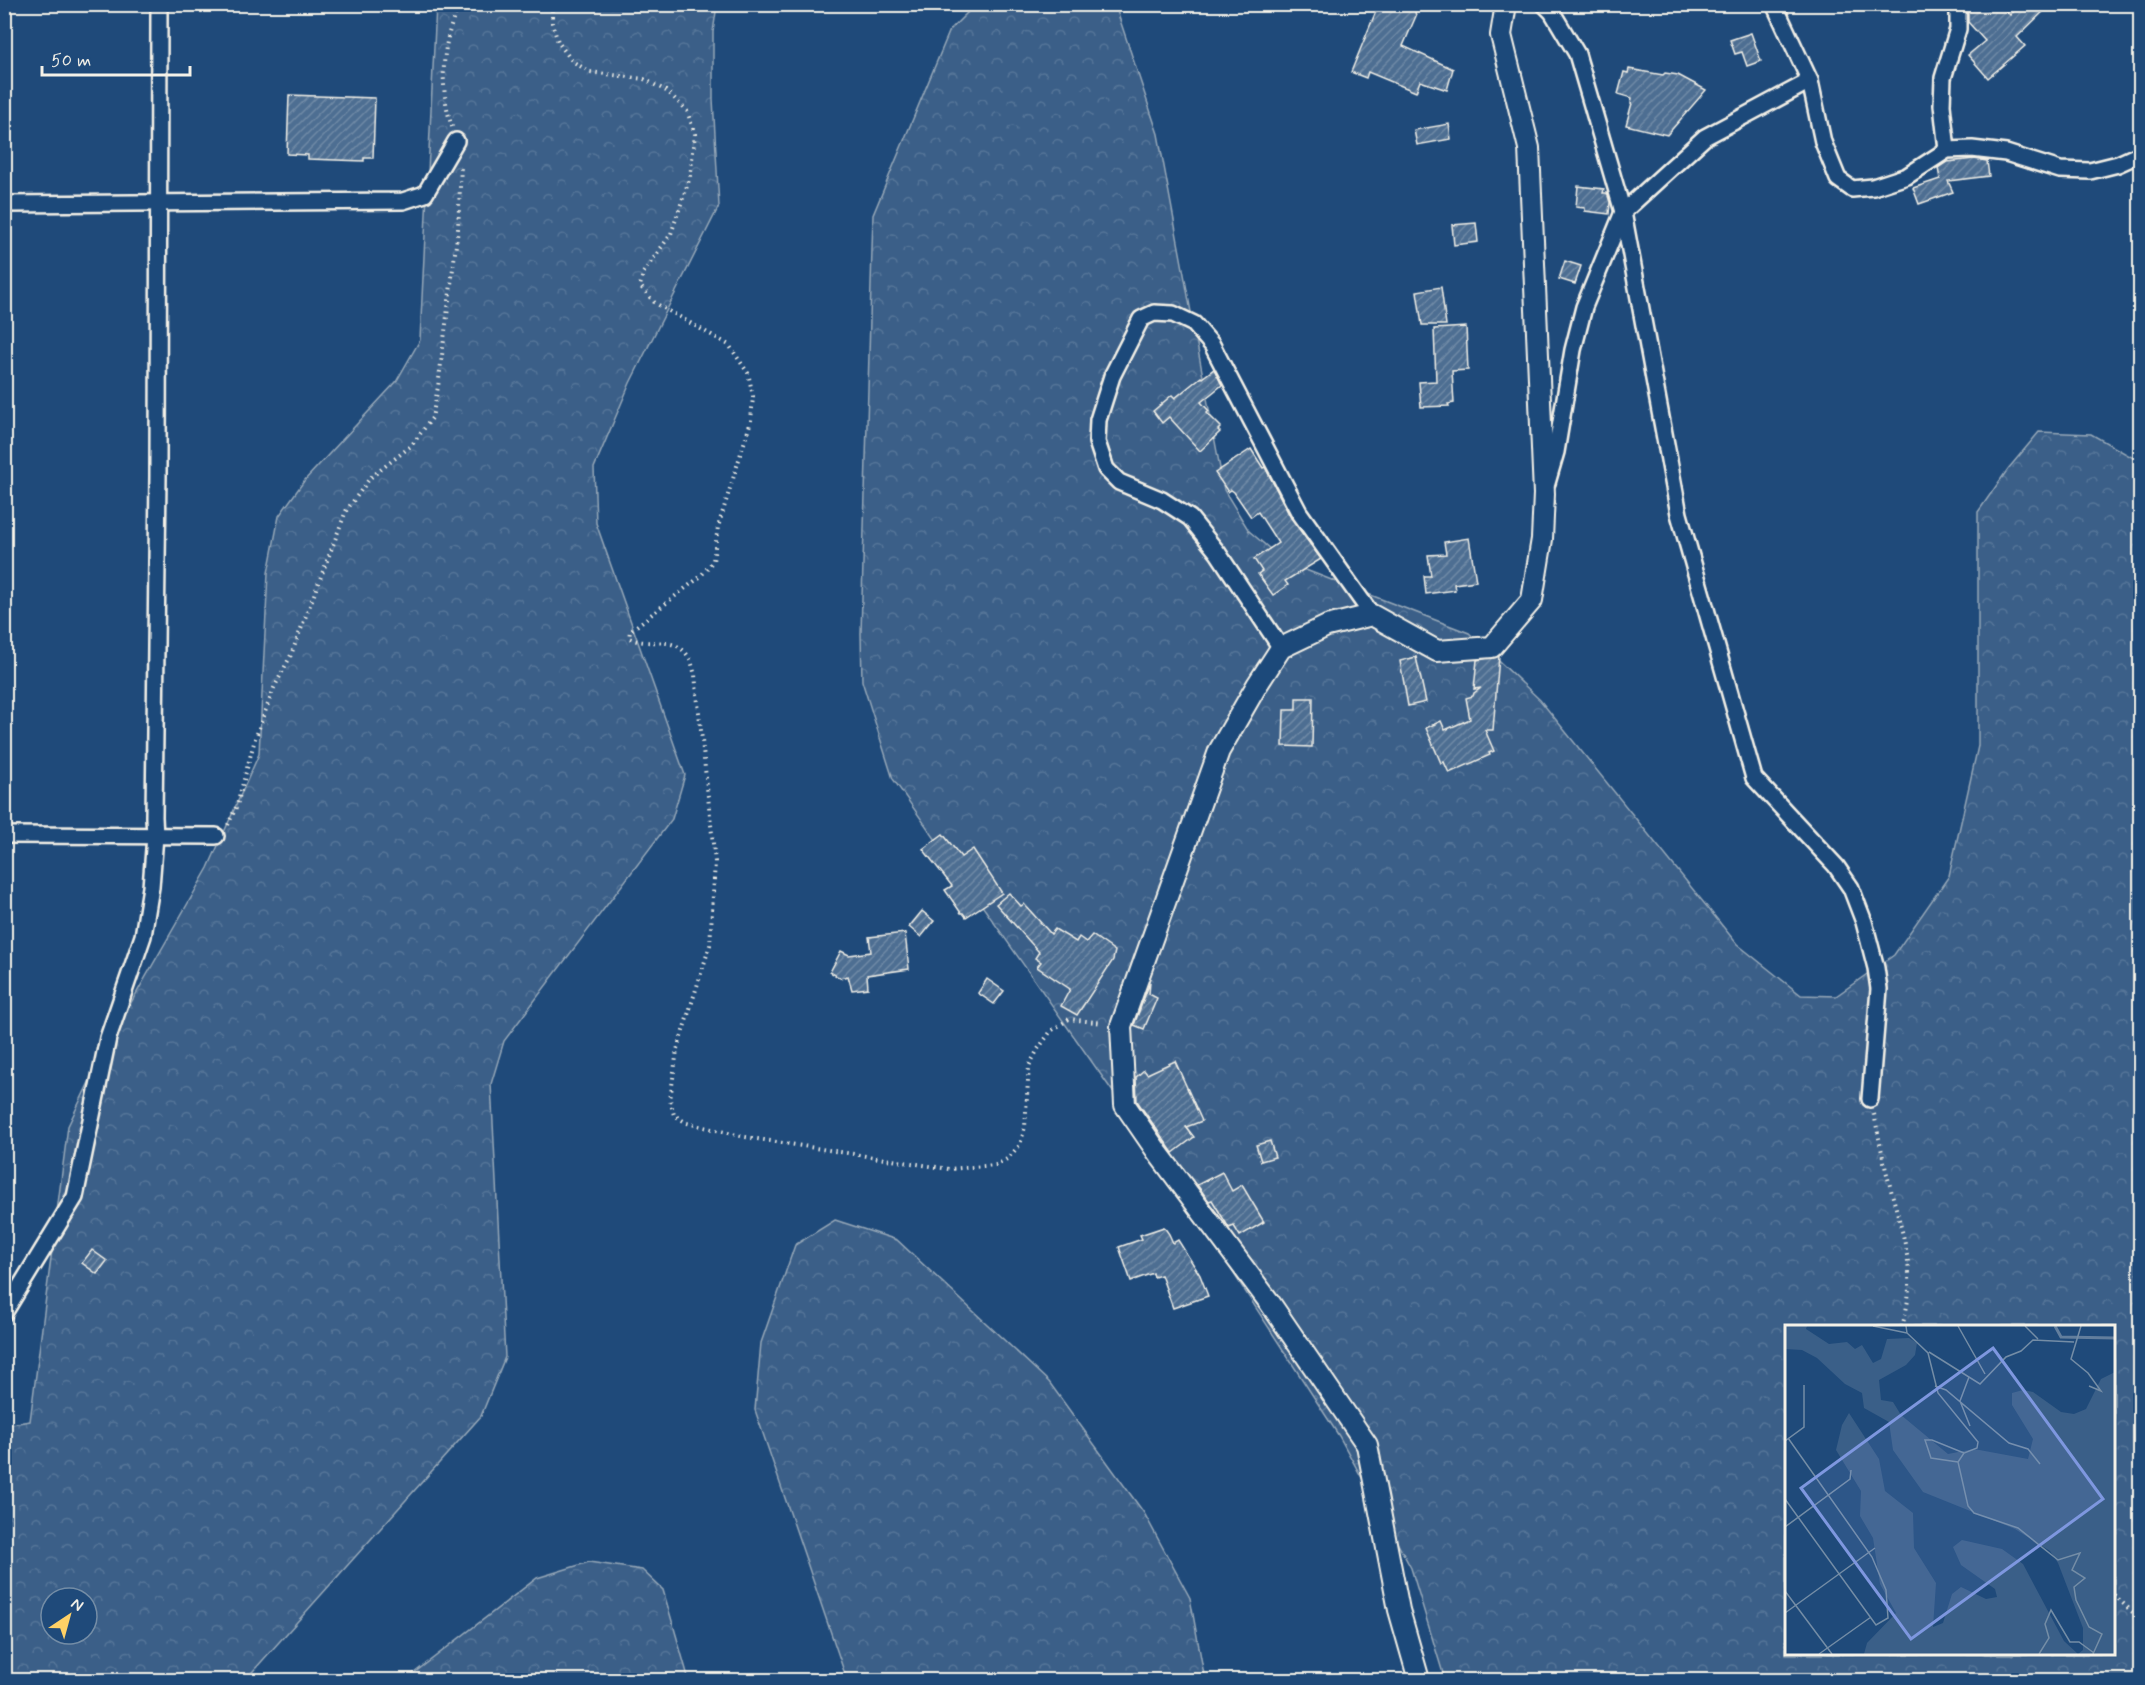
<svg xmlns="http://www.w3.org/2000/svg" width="2145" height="1685" viewBox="0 0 2145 1685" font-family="Mynerve,sans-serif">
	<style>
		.forest { fill: url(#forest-crowns); stroke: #97a8b8; stroke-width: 1.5; fill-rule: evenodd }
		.building { fill: url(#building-hatch); stroke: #f4f1e8; stroke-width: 1.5 }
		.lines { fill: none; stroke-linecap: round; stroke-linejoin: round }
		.minor-casing { stroke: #f4f1e8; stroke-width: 20 }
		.tertiary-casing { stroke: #f4f1e8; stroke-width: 24 }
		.path { stroke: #f4f1e8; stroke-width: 4; stroke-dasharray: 1.5 4.5; stroke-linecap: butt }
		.minor { stroke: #1f4a7a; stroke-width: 15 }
		.tertiary { stroke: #1f4a7a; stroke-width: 20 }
		.inset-river { fill: none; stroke: #627e9d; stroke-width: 3 }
		.inset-road { fill: none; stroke: #748da6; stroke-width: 1.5 }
		.view { fill: #7e97df; fill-opacity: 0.15; stroke: #7e97df; stroke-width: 3 }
		.inset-edge { fill: none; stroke: #f4f1e8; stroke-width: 3 }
	</style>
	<defs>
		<pattern id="forest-crowns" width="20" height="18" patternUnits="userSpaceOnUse" patternTransform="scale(1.5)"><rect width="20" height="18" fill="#3a5f88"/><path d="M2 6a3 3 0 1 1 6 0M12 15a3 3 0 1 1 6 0" fill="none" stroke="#577699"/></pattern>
		<pattern id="building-hatch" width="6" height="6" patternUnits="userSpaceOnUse" patternTransform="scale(1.5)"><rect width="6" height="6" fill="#4d6e92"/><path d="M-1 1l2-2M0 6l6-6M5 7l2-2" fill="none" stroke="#708aa6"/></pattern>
	</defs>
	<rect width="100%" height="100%" fill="#1f4a7a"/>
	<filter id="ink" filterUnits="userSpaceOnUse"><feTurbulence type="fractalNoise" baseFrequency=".0167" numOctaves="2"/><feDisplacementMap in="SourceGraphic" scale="12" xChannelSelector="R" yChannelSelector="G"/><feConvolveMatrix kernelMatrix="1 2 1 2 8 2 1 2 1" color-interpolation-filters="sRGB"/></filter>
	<g filter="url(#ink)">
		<g class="forest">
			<path d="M436,5H717L713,32V99L719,206L630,383L594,468L596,523L685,775L672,819L504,1041L491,1084L505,1357L481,1416L245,1680H5V1425L30,1421L68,1126L108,1043L208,868L259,754L268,573L279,516L304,481L396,382L420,340ZM51,1598H87V1634H51Z"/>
			<path d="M975,5H1115L1158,134L1224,490L1249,531L1285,562L1469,633L1540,700L1737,944L1801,995L1836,996L1894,955L1949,876L1978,746V512L2008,469L2039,432L2091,434L2137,460L2140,464V1680H1445L1411,1568L1339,1436L1151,1146L893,779L862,681L861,633L873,215L950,30ZM1786,1326H2114V1654H1786Z"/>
			<path d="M835,1220L897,1240L1049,1382L1144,1513L1190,1598L1205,1680H847L755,1410L761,1343L795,1245Z"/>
			<path d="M589,1562L642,1570L663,1590L689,1680H405L537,1578Z"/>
		</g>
		<g class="building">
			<path d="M1379,4H1408L1414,7L1416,16L1403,46L1453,69L1447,90L1420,81L1416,92L1368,72L1366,78L1351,72Z"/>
			<path d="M1970,4H2001L2010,15L2018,4H2051L2017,37L2025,46L1988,78L1968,55L1985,41L1968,22V6Z"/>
			<path d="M1751,33L1761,61L1747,66L1742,52L1735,54L1730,40Z"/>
			<path d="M1629,69L1663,75L1665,73L1678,75L1706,90L1667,135L1626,125L1632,103H1631L1632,98L1618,94L1624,72L1628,73Z"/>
			<path d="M289,95L375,98L373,158H364V161L308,159V155L287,154Z"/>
			<path d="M1449,124L1451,139L1417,145L1414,130Z"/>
			<path d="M1974,159L1987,161L1989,176L1948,181L1953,192L1919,204L1913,188L1940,179L1938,168L1947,162Z"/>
			<path d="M1578,186L1604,189L1603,193H1607L1610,202L1609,214L1585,211V208L1576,207Z"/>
			<path d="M1476,223L1478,242L1454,245L1452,225Z"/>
			<path d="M1565,261L1581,266L1575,284L1559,279Z"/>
			<path d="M1441,287L1446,325H1422L1417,291Z"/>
			<path d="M1466,327L1468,370L1452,371L1454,403L1448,404L1449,406L1421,407L1419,382L1436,381L1434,329Z"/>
			<path d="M1214,369L1222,385L1201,402L1209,411L1207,413L1221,427L1218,430L1220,432L1200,451L1169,417L1162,423L1153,411L1172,395L1175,398L1201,377L1202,378Z"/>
			<path d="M1251,449L1263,468L1265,467L1291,518L1321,559L1285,581L1288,585L1273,595L1258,574L1262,571L1254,559L1278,543L1258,512L1251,517L1234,492L1231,490L1228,492L1215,473Z"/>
			<path d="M1469,538L1476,581L1454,584L1455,590L1426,594L1424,576H1431L1428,555L1446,554L1444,542Z"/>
			<path d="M1499,656L1493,730H1485L1494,751L1489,753L1490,755L1449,773L1444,762L1441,763L1426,728L1441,721L1445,730L1470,719L1466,698L1473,696L1474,693L1481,688L1474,689L1477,660Z"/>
			<path d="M1416,657L1426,702L1408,706L1400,661Z"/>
			<path d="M1296,698H1313L1312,747L1283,746L1284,710H1296Z"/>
			<path d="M943,834L961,857L973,849L1002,893L966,917L963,913H961L945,890L952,886L923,849Z"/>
			<path d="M1009,893L1021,906L1024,904L1051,934L1055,929L1076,942L1079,937L1086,942L1092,935L1115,951L1113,960L1077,1015L1061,1006L1070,989L1037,967L1041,962L1035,958L1039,952L996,904Z"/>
			<path d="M922,911L934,921L921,937L909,927Z"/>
			<path d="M905,933L909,969L867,975L868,988L852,990L848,976L840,978L830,972L841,951L849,955L871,952L869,937Z"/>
			<path d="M987,979L1004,991L994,1004L978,993Z"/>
			<path d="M1150,982L1149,994L1157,998L1144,1029L1134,1025Z"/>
			<path d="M1175,1061L1202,1121L1186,1127L1194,1137L1173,1153L1137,1101L1136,1077L1144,1070L1147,1074Z"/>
			<path d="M1270,1141L1275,1157L1261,1161L1256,1145Z"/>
			<path d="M1222,1172L1232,1191L1242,1185L1264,1222L1240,1236L1234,1226L1229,1228L1212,1200L1209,1201L1197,1185Z"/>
			<path d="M1164,1227L1169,1234L1173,1243L1178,1240L1200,1275L1208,1296L1173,1308L1161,1275L1154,1277L1153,1273L1131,1281L1119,1247L1142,1239L1140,1235Z"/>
			<path d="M92,1250L107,1261L97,1274L82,1263Z"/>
		</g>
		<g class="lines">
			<g class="minor-casing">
				<g id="minor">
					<path d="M1544,4L1552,12L1577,54L1623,212L1679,514L1754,778L1836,866L1851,888L1864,922L1876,968L1879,989L1870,1099"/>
					<path d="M1774,4L1810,81L1823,142L1838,179L1852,189L1873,187L1907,176L1947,150L1972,149L2006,153L2060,170L2090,171L2118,164L2140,154"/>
					<path d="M1947,150L1942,105L1943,78L1958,29V4"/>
					<path d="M4,204L403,201L425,194L456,141"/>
					<path d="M1547,483L1556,452L1573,350L1584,307L1623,212L1705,137L1810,81"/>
					<path d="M1281,648L1218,553L1190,518L1162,500L1119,482L1106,469L1097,442L1098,420L1112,376L1141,319L1154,313L1173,314L1194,324L1212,345L1299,512L1372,615"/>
					<path d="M4,835L216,836"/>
					<path d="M4,1313L75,1197L108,1038L143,936L151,887L155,836L154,817L158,476L159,4"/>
				</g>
			</g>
			<g class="tertiary-casing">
				<path id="tertiary" d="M1419,1680L1399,1610L1367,1445L1270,1303L1158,1153L1125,1105L1121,1026L1219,751L1257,685L1281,648L1327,626L1372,615L1437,651L1492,647L1532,600L1542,539L1544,494L1529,148L1501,35L1506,4"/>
			</g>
			<g class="path">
				<path d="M552,4V23L558,42L572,61L590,72L644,79L668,92L687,111L695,134L690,177L671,234L643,273L640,286L655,303L729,345L748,373L753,396L751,421L718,527L713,561L700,577L630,631L629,638C649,648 673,634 688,656C692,661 693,669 695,675L715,862L710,945L677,1050L670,1100L674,1115L687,1123L745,1137L949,1169L996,1165L1007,1159L1020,1145L1025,1127L1029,1066L1038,1049L1051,1031L1069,1019L1103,1023"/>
				<path d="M452,127C439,88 441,41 460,4"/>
				<path d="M228,825L237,805L255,739L274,688L291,655L346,511L370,478L411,446L432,418L438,387L458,229L461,166"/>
				<path d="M1874,1114C1879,1137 1883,1160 1889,1182C1902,1234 1919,1273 1902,1326"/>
				<path d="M2114,1595L2140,1619"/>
			</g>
			<use href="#minor" class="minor"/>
			<use href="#tertiary" class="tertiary"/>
		</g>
	</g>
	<g transform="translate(1785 1325)">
		<rect width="330" height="330" fill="#1f4a7a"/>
		<path d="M0,1H22L21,4L44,19L62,17L70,24L77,20L88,38L96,34L102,14L124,13L132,18L130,30L121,40L94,55L96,75L108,77L116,90L163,129L189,124L243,134L248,114L227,80V68L238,65L248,67L276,87L289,89L301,84L316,54L330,47V329H79L82,318L111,288L95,259L88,213L75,191L76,166L51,125L57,100L64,88L94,134L100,166L128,188L129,223L151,258L148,302L158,298L167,269L176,262L201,274L212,272L210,264L176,240L168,222L177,215L217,224L238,239L279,316L293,329L298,325V303L273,238L265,226L230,204L138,167L108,125L104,97L79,83L77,68L60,59L32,33L17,25L0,24Z" fill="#3a5f88"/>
		<path class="inset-river" d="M270,1L276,12L330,13"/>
		<path class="inset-road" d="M88,1L122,8M121,1L122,8L143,28L153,68L193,117L192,123L179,128L173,137L183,181L189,188L233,203L273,235L295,228L287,245L300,253L289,262L291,275L304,302L317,309L308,329M173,1L200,49M240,1L253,14M296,1L286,34L303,48L316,66L304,61M144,27L195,59L221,32L236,26L248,15L289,17M184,52L175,76L185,101M150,61L161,65L224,118L243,124L255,139M0,116L19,102V60M173,137L146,133L140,115H147L179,128M0,174L91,300L103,293L101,265L87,232L3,113M0,202L65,154L66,145M0,266L47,329M0,288L90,223M34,329L86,292M254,329L264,313L260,299L266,285L285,317H294L309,328"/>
		<path class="view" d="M208,23L318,174L126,314L16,163Z"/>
		<rect width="330" height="330" class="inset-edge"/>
	</g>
	<rect width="2145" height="1685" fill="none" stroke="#1f4a7a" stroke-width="24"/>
	<rect x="12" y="12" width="2121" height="1661" fill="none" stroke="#f4f1e8" stroke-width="2" filter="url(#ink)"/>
	<g transform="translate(69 1616) rotate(36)"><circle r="28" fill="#1f4a7a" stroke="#748da6" stroke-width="1.5"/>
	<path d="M0-4.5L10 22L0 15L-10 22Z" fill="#ffd166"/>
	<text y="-9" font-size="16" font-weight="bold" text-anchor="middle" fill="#f4f1e8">N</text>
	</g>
	<path d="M42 66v9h148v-9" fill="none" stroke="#f4f1e8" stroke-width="3"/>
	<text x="51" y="66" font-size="18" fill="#f4f1e8" stroke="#1f4a7a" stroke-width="4.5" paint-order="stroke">50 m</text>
</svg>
